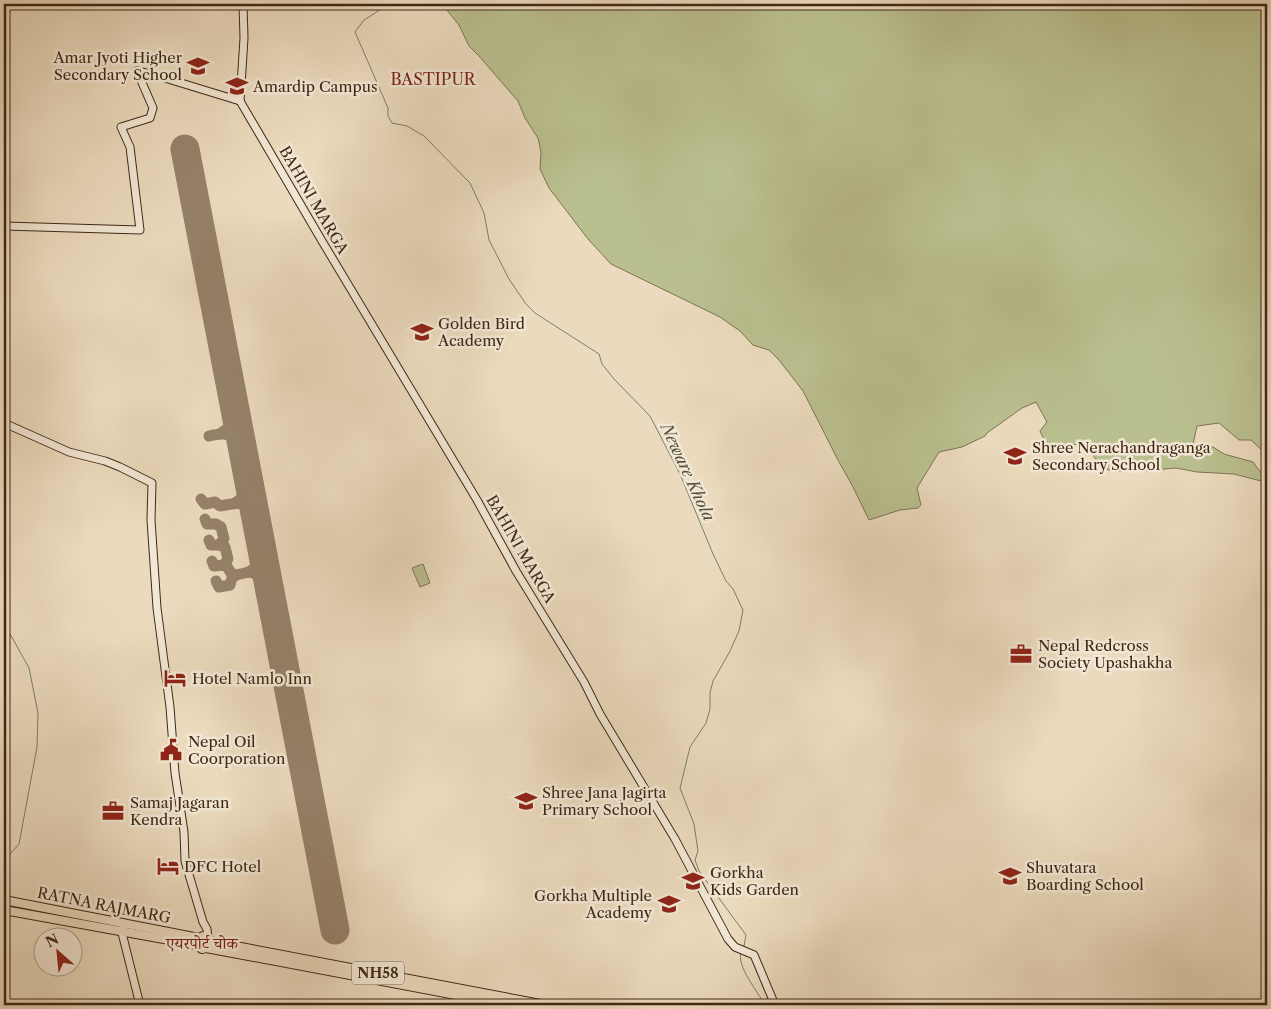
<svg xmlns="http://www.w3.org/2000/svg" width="1271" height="1009" viewBox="0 0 1271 1009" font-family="'Libre Caslon Text','Noto Serif Devanagari',serif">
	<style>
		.green { fill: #babf8f; stroke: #7d7452 }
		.water { fill: #98bbae; stroke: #758071 }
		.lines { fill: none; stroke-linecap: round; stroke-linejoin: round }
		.stream { stroke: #758071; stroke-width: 1 }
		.taxiway { stroke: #96816a; stroke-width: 11 }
		.runway { stroke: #96816a; stroke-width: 29 }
		.secondary-casing { stroke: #402816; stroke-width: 9 }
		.primary-casing { stroke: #402816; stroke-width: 10 }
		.secondary { stroke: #f2e7d4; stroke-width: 7 }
		.primary { stroke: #ebdabd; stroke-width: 8 }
		.labels { text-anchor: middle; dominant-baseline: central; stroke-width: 5; stroke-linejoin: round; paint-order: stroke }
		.shield { fill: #f2e7d4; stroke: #75614f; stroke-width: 1 }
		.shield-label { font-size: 14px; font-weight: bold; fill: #402816 }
		.poi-label { font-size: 15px; fill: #402816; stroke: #f2e7d4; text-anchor: start }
		.street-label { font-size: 15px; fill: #402816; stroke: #f2e7d4 }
		.neighbourhood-label { font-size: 16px; fill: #7a1f14; stroke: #f2e7d4 }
		.water-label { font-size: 16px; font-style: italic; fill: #564d3c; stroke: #f2e7d4 }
	</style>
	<rect width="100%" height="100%" fill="#ebdabd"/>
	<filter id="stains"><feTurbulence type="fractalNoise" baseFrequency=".004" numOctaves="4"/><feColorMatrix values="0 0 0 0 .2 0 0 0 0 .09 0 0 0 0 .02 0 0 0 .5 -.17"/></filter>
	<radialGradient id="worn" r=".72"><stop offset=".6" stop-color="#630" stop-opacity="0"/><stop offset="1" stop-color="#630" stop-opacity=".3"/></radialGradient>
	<g class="green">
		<path d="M442,4H1267V264L1264,268C1265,289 1255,330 1267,345V455L1251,440H1239L1219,423L1197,426L1193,444L1213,447L1224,454L1253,462L1262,474L1261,481L1234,474L1197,472L1176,468L1144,471H1111L1101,466L1084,443C1063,445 1050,456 1040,431L1047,422L1036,402L1022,408L987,433L985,436L962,447L939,452L917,488L921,505L918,508L900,510L869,520L853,487L838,460L803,391L779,360L769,350L753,345L740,331L720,317L611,264L588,239L549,188L540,169L541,152L538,138L525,118L518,101L479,56L469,46L459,25Z"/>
		<path d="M423,564L430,583L420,587L412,568Z"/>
	</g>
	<path class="water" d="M225,754L227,762L211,766L209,758Z"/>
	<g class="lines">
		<g class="stream">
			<path d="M389,4L364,20L355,32L388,108V116L392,123L407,126L424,136L470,183L484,213L489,240L509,279L526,304L535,313L599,354L602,364L614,379L650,416L680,474L713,554L726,581L733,589L743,610L739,631L729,653L713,681L710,693V709L706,723L690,747L680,788L694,824L698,851L695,860L699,871L746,935L744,946"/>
			<path d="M4,623L29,668L38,713L37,747L19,844L4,861"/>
			<path d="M741,952C736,966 758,992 765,1005"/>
		</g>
		<g class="taxiway">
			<path d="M221,433L231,426L236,415"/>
			<path d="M209,436C227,432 231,433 243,448"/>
			<path d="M201,499L205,504L215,502L220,506C236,503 247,499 256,517"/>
			<path d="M235,503L245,496L249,482"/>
			<path d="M205,519L207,524H216L221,527L224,539L219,545"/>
			<path d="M209,540L211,545H219L225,547L228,559L224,565"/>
			<path d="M212,561L214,566L226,565L231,573L236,575L249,572L261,575L269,585"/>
			<path d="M249,572L260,564L263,554"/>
			<path d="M216,581L219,587L230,585L232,578L236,575"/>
		</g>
		<path class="runway" d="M185,149L335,930"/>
		<g class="secondary-casing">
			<g id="secondary">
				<path d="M137,71L155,75L240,101"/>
				<path d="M240,101L322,241L477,500L516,571L584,682L600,714L675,839L728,939L735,947L754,955L775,1005"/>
				<path d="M240,101L244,38L243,4"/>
				<path d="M4,226L140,230L130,147L121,127L150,118L153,108L137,71"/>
				<path d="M4,423L69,452L105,461L120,467L152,483L151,520L157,608L170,707L175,773L184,832L185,861L203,922L207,929L208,939"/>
				<path d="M124,923L122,933L140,1005"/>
			</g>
		</g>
		<g class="primary-casing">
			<g id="primary">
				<path d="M4,900L199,938L203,936L208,939L209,945"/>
				<path d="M4,910L197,945"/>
				<path d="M199,938L197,941V945L202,949L206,948L509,1005"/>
				<path d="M209,941L546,1005"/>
			</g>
		</g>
		<use href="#secondary" class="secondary"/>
		<use href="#primary" class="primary"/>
	</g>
	<defs>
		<g id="school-bare" transform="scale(1.725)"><path d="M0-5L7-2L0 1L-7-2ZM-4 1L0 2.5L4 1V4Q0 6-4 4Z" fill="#8f2418" stroke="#f2e7d4" stroke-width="2.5" paint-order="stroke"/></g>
		<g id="university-bare" transform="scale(1.725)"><path d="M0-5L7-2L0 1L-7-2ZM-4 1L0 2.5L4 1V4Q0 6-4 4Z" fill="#8f2418" stroke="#f2e7d4" stroke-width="2.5" paint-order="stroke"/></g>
		<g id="office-bare" transform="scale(1.725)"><path d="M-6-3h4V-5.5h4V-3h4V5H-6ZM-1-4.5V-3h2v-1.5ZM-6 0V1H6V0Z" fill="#8f2418" stroke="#f2e7d4" stroke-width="2.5" paint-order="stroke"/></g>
		<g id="hotel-bare" transform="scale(1.725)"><path d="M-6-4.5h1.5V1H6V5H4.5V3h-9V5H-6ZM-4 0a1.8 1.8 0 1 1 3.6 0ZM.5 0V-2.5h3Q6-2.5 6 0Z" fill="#8f2418" stroke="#f2e7d4" stroke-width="2.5" paint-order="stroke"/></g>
		<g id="civic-bare" transform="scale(1.725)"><path d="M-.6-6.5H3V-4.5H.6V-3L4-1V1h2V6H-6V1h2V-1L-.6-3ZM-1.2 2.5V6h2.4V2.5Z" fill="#8f2418" stroke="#f2e7d4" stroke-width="2.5" paint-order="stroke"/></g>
	</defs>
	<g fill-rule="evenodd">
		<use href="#school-bare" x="198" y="66"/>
		<use href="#university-bare" x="237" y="86"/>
		<use href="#school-bare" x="422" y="332"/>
		<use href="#school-bare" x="1015" y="456"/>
		<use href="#office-bare" x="1021" y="654"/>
		<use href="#hotel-bare" x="175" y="678"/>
		<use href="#civic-bare" x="171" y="750"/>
		<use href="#school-bare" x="526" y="801"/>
		<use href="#office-bare" x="113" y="811"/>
		<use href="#hotel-bare" x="168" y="866"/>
		<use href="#school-bare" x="1010" y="876"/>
		<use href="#school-bare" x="693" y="881"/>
		<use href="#school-bare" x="669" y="904"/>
	</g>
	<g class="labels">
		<rect class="shield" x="352" y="961.5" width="52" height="23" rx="4"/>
		<g class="shield-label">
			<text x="378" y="973">NH58</text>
		</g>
		<g class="poi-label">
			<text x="182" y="57" text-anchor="end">Amar Jyoti Higher<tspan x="182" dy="17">Secondary School</tspan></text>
			<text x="253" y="86">Amardip Campus</text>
			<text x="438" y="323">Golden Bird<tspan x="438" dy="17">Academy</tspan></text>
			<text x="1032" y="447">Shree Nerachandraganga<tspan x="1032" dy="17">Secondary School</tspan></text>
			<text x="1038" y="645">Nepal Redcross<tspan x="1038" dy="17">Society Upashakha</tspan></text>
			<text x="192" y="678">Hotel Namlo Inn</text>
			<text x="188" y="741">Nepal Oil<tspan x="188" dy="17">Coorporation</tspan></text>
			<text x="542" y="792">Shree Jana Jagirta<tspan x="542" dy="17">Primary School</tspan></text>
			<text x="130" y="802">Samaj Jagaran<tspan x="130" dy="17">Kendra</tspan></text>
			<text x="184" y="866">DFC Hotel</text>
			<text x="1026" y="867">Shuvatara<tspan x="1026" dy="17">Boarding School</tspan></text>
			<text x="710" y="872">Gorkha<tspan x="710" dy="17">Kids Garden</tspan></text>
			<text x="652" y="895" text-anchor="end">Gorkha Multiple<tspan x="652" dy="17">Academy</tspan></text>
		</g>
		<g class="street-label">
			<text transform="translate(314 200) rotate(60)">BAHINI MARGA</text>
			<text transform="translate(521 549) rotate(60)">BAHINI MARGA</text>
			<text transform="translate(104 905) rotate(11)">RATNA RAJMARG</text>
		</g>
		<g class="neighbourhood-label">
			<text x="433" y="79">BASTIPUR</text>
			<text x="202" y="943">एयरपोर्ट चोक</text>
		</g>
		<g class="water-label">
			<text transform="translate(688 472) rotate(65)">Neware Khola</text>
		</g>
	</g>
	<rect width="1271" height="1009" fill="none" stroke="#ebdabd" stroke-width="20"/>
	<rect x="5" y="5" width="1261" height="999" fill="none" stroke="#402816" stroke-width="2.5"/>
	<rect x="10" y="10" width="1251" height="989" fill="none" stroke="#402816"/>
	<g transform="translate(58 952) rotate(333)"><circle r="24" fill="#f2e7d4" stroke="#ab9b88"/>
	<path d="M0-4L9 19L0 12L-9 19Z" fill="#8f2418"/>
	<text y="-8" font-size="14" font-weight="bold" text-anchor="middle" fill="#402816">N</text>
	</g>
	<rect width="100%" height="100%" filter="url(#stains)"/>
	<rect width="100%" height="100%" fill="url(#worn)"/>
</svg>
